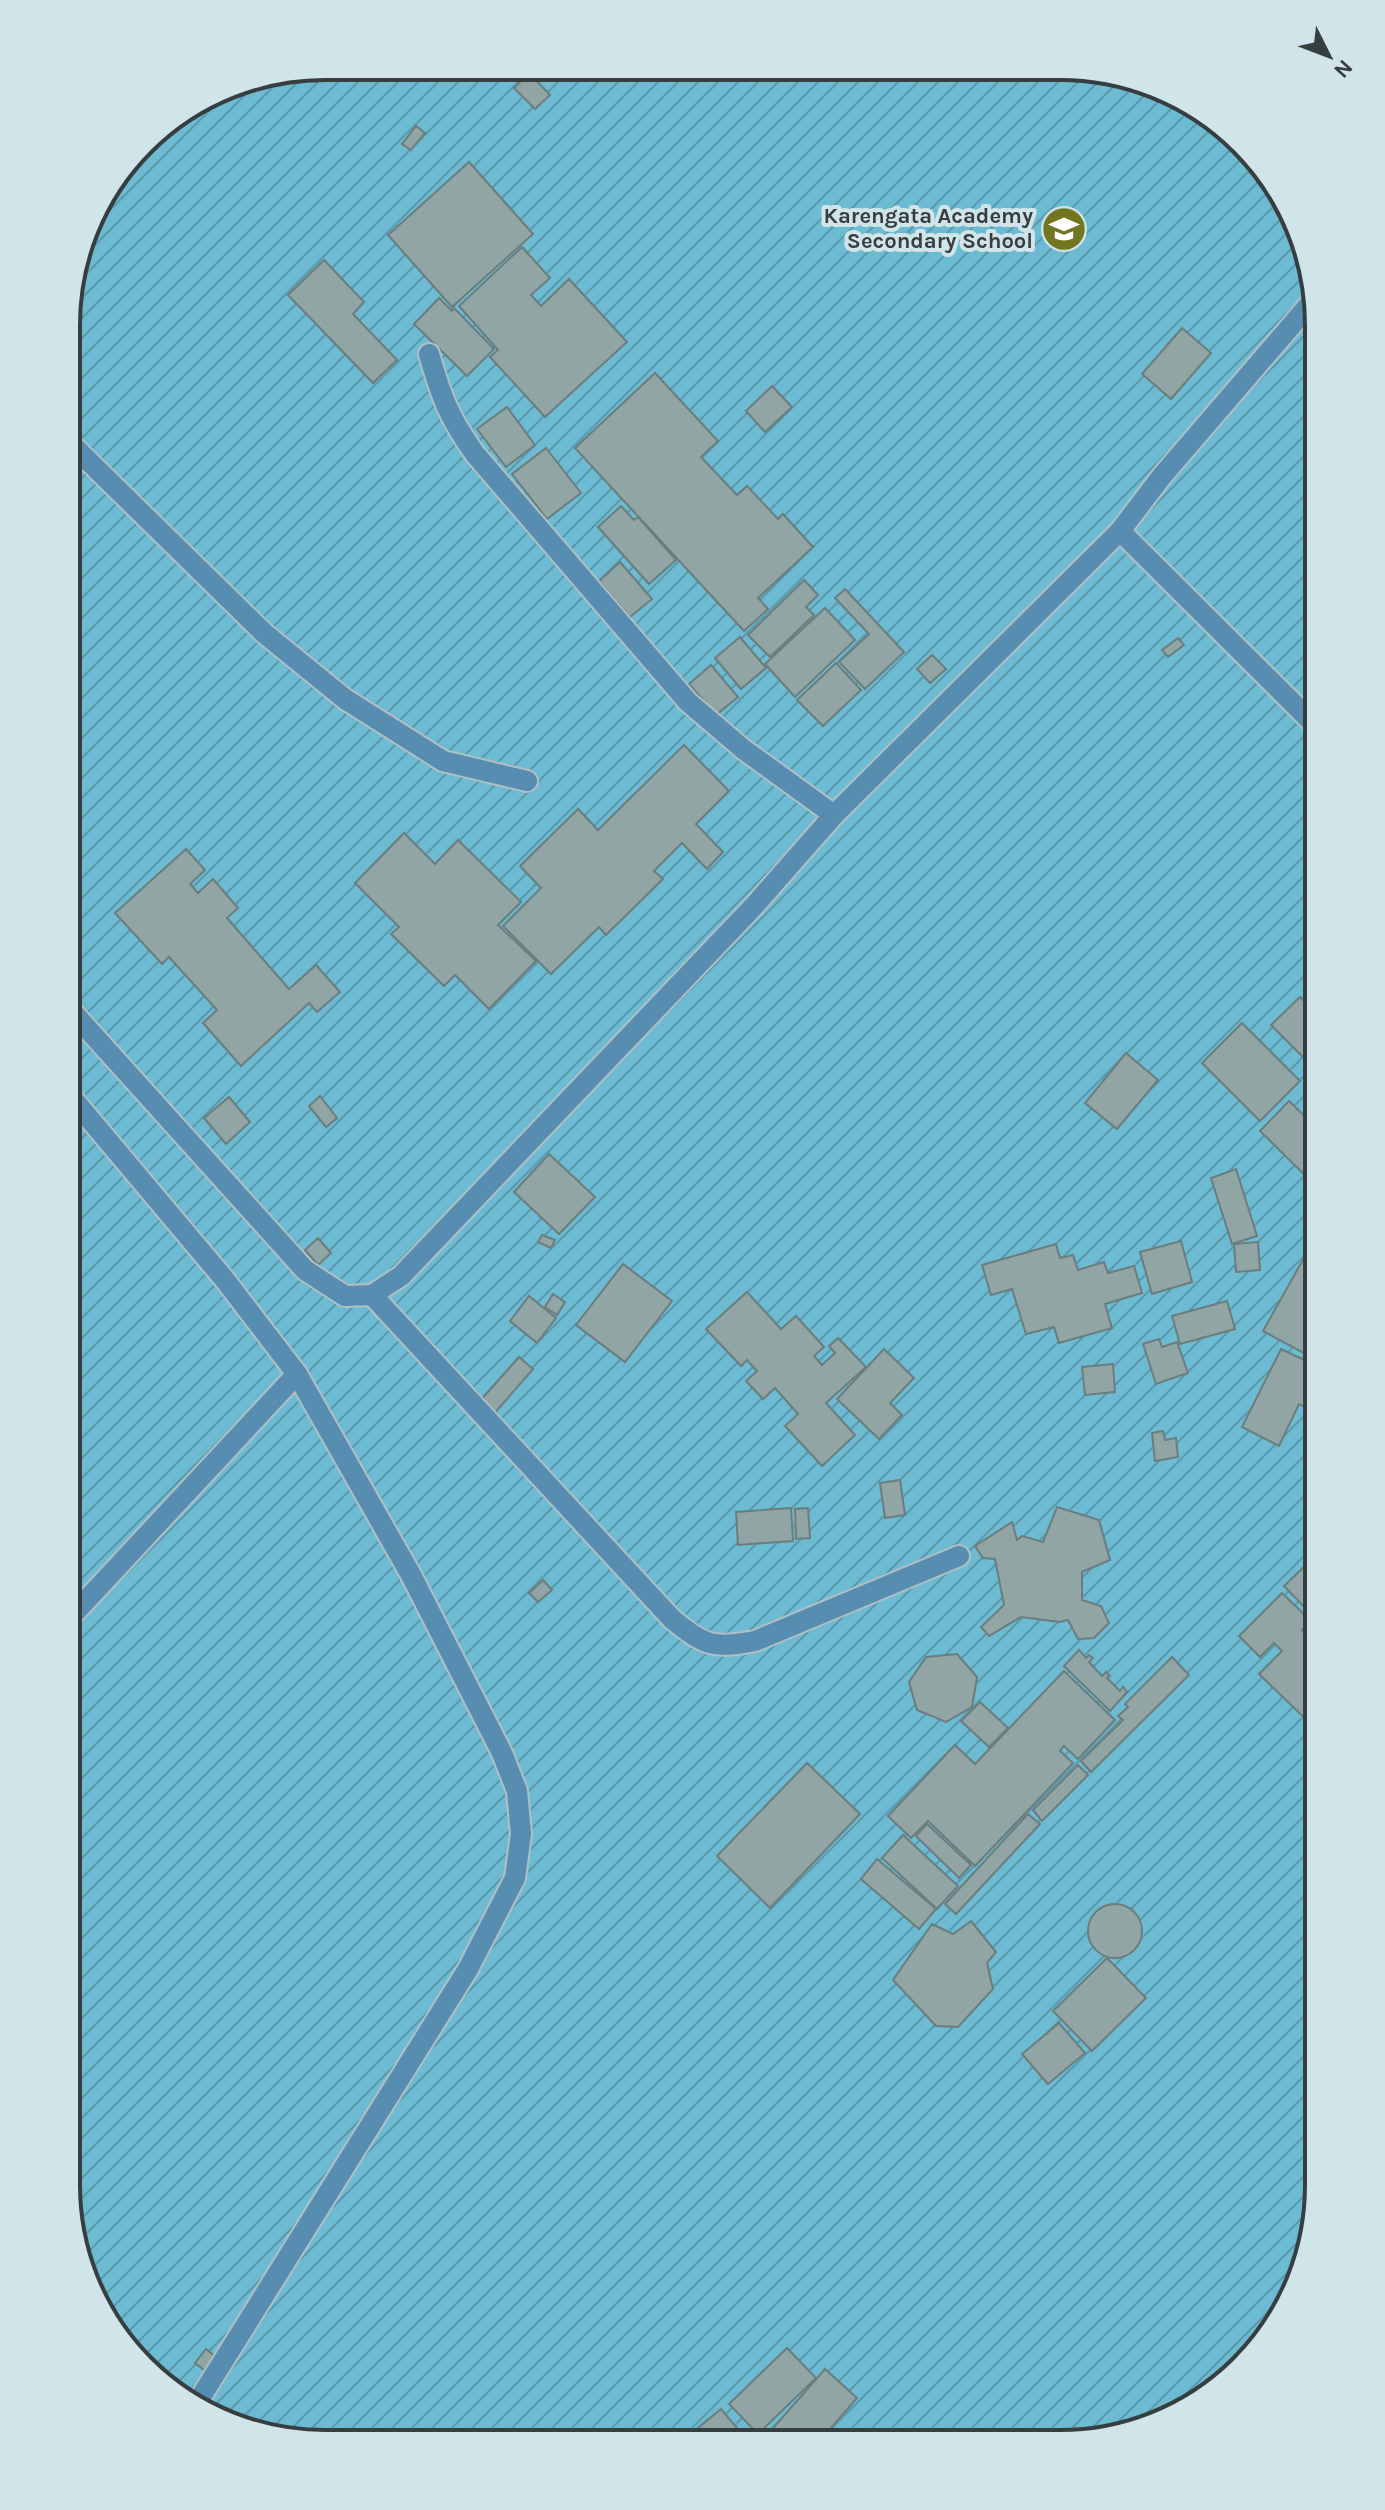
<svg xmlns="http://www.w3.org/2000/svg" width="1385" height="2510" viewBox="0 0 1385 2510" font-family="Karla,sans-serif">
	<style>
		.garden { fill: url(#garden-furrows) }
		.building { fill: #92a5a5; stroke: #6b7d7d; stroke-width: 2 }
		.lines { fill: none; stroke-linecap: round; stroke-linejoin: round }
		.minor-casing { stroke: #afbfc4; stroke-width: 24 }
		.minor { stroke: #578db1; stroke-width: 20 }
		.labels { text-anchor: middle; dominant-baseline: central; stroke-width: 8; stroke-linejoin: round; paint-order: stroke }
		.poi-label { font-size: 22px; font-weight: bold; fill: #363e40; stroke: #d1e4e9; text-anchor: end }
		.rim { fill: none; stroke: #363e40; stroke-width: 4 }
	</style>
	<defs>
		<pattern id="garden-furrows" width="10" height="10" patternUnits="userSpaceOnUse" patternTransform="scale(2)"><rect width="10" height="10" fill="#6cbbd2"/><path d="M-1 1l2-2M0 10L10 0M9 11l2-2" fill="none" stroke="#5a99ac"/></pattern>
	</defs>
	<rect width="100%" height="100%" fill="#d1e4e9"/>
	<path class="garden" d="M325,66L1110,71L1230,130L1305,241L1319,325L1318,2202L1305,2269L1266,2342L1217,2391L1144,2430L1060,2444L291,2442L167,2390L119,2342L80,2269L66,2185L68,292L93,210L154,131L226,86Z"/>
	<g class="building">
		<path d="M529,73L550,95L535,109L514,88Z"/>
		<path d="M416,126L425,133L411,150L402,144Z"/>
		<path d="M469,162L533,234L452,307L388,235Z"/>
		<path d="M522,247L550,278L531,295L541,306L569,279L627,342L545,417L490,357L498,350L459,306Z"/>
		<path d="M324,260L364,302L353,314L397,360L373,383L288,295Z"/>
		<path d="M439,298L452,311L454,308L494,349L467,376L414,324Z"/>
		<path d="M1182,328L1211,353L1171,399L1142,374Z"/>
		<path d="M655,373L718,441L701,457L737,495L747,486L778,519L783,514L813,547L758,598L768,609L744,631L575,448Z"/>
		<path d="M772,386L792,407L765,432L746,411Z"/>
		<path d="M507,407L535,445L506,467L477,429Z"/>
		<path d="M546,448L581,493L547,519L512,474Z"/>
		<path d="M621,506L634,520L638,517L676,560L649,584L598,527Z"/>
		<path d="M620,562L652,599L630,617L599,581Z"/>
		<path d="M804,580L818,595L806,607L814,615L770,657L748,635Z"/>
		<path d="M845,589L904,652L865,689L839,662L869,634L835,598Z"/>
		<path d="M825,608L855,640L795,697L765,664Z"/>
		<path d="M740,637L766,668L741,689L715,658Z"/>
		<path d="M1178,638L1184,645L1168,657L1162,650Z"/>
		<path d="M932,655L946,669L930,683L917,669Z"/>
		<path d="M836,663L861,690L823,726L797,700Z"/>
		<path d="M711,665L738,697L716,715L689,684Z"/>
		<path d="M684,745L729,791L696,824L723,852L707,869L682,843L654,871L663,879L606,935L599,927L551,974L503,926L541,888L520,866L578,809L598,830Z"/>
		<path d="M404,833L435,864L458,840L521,902L498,925L536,961L489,1009L455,975L444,986L391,934L399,927L355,883Z"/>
		<path d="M186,849L205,870L190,884L198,893L213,879L238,908L227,918L289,989L316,965L340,992L317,1012L309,1003L241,1066L203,1023L217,1010L169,957L162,964L115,913Z"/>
		<path d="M1314,983L1319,986V1002L1316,1004L1306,1000L1305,990Z"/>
		<path d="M1300,997L1319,1016V1073L1271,1025Z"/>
		<path d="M1242,1023L1300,1081L1260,1121L1202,1063Z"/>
		<path d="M1126,1053L1158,1080L1117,1129L1085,1103Z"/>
		<path d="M320,1096L337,1118L326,1127L309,1106Z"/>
		<path d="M229,1097L250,1122L226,1144L204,1118Z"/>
		<path d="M1289,1101L1319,1130V1177L1313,1183L1260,1131Z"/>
		<path d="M549,1154L595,1197L559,1234L514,1192Z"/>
		<path d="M1236,1169L1257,1236L1232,1244L1211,1178Z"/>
		<path d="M542,1235L555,1240L551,1248L538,1242Z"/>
		<path d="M318,1238L331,1253L318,1265L305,1250Z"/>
		<path d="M1181,1241L1192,1282L1152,1294L1140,1252Z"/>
		<path d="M1258,1242L1260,1270L1236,1272L1234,1244Z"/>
		<path d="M1056,1244L1060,1258L1073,1255L1078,1270L1104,1262L1108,1273L1134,1266L1142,1293L1105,1304L1112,1328L1059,1343L1054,1327L1026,1334L1012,1289L991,1295L982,1265Z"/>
		<path d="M1305,1256L1319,1263V1344L1311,1357L1263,1331Z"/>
		<path d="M623,1264L672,1301L625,1362L576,1325Z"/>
		<path d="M747,1292L781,1329L796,1316L824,1347L814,1356L822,1365L835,1353L829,1346L838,1338L866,1367L826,1403L855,1435L822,1466L785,1426L798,1414L775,1388L763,1399L746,1381L757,1371L747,1360L741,1366L706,1329Z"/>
		<path d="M553,1294L565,1302L557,1315L545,1307Z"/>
		<path d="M529,1296L556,1318L537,1343L510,1321Z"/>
		<path d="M1227,1301L1235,1329L1180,1344L1172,1316Z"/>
		<path d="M1159,1339L1162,1347L1177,1342L1188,1373L1156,1384L1143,1344Z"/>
		<path d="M884,1349L914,1378L890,1403L902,1415L879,1439L837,1399Z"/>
		<path d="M1281,1349L1319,1367V1414L1299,1404L1279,1446L1242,1427Z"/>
		<path d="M519,1357L533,1369L493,1415L479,1402Z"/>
		<path d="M1113,1364L1115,1392L1085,1395L1082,1367Z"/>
		<path d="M1163,1431L1165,1440L1176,1438L1178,1457L1155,1461L1152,1433Z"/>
		<path d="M900,1480L905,1515L885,1518L880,1483Z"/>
		<path d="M1057,1507L1099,1520L1110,1560L1082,1572V1600L1101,1606L1109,1623L1094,1638L1078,1639L1068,1620L1060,1622L1021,1617L989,1636L981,1627L1004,1605L995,1559L983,1558L975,1546L1012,1522L1017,1540L1022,1536L1043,1542Z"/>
		<path d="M791,1508L793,1541L738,1545L736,1512Z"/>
		<path d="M808,1508L810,1538L796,1539L795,1509Z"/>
		<path d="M1319,1552V1572L1309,1563Z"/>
		<path d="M1307,1564L1319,1576V1610L1313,1616L1284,1586Z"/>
		<path d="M543,1580L552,1590L538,1602L529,1593Z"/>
		<path d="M1282,1593L1311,1621L1302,1630L1309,1638L1319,1628V1732L1259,1674L1282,1651L1274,1643L1260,1657L1239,1636Z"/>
		<path d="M1079,1650L1086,1658L1089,1655L1093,1658L1089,1662L1102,1676L1106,1672L1110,1676L1107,1678L1120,1691L1123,1687L1127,1692L1110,1711L1064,1666Z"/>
		<path d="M957,1654L977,1677L972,1707L946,1722L917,1710L909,1682L926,1657Z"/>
		<path d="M1172,1657L1189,1675L1091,1772L1081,1761L1123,1720L1118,1716L1128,1707L1125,1704Z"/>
		<path d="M1064,1671L1115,1720L1078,1759L1064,1746L1060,1751L1073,1763L975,1866L928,1821L911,1838L888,1816L955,1745L975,1764Z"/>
		<path d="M980,1702L1008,1728L989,1747L961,1721Z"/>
		<path d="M807,1763L860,1814L770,1908L717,1856Z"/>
		<path d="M1078,1765L1088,1775L1042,1821L1033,1810Z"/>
		<path d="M1028,1814L1040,1824L956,1914L945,1904Z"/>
		<path d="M927,1824L971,1865L959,1878L916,1836Z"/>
		<path d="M903,1835L958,1886L937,1909L882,1858Z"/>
		<path d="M877,1859L936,1909L919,1929L861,1879Z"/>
		<circle cx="1115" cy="1931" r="27"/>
		<path d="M971,1921L996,1952L987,1963L993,1989L958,2027L936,2026L893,1980L932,1924L953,1934Z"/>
		<path d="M1107,1958L1146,1998L1092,2051L1053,2011Z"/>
		<path d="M1059,2023L1085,2053L1048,2084L1022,2054Z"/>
		<path d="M787,2348L816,2378L758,2434L729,2404Z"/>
		<path d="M206,2349L217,2358L207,2372L195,2363Z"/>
		<path d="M825,2369L857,2398L818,2443H760Z"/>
		<path d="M721,2409L737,2428L720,2443H701L693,2432Z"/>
	</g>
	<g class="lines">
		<g class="minor-casing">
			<g id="minor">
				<path d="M429,354C441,396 449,418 475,454L688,702L743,749L834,815"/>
				<path d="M68,441L265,634L345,699L443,761L527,781"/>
				<path d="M1120,531L1162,476L1315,298"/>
				<path d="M67,1006L305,1270L345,1296L372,1295L401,1276L754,906L834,815L1120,531L1319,729"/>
				<path d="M67,1092L225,1280L297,1374L411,1575L502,1753L517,1791L521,1834L515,1878L468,1969L197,2403"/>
				<path d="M372,1295L672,1619C705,1646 713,1649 755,1641L959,1556"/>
				<path d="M67,1621L297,1374"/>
			</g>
		</g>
		<use href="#minor" class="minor"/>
	</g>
	<defs>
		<g id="school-disc" transform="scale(2.3)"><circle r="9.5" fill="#71761f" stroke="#d1e4e9"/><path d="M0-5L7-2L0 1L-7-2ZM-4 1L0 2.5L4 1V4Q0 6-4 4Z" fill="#fff"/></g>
	</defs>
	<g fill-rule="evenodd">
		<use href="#school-disc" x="1064" y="229"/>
	</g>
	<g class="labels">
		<g class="poi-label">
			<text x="1033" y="216">Karengata Academy<tspan x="1033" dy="25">Secondary School</tspan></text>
		</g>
	</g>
	<path d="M0 0H1385V2510H0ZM325 80H1060A245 245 0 0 1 1305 325V2185A245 245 0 0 1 1060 2430H325A245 245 0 0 1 80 2185V325A245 245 0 0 1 325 80Z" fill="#d1e4e9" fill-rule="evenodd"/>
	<path class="rim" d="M325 80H1060A245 245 0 0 1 1305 325V2185A245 245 0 0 1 1060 2430H325A245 245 0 0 1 80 2185V325A245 245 0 0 1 325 80Z"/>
	<g transform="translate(1329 56) rotate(132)" stroke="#d1e4e9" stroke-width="6" paint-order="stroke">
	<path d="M0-6L14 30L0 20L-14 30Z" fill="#363e40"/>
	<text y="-12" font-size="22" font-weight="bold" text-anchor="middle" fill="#363e40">N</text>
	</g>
</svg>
